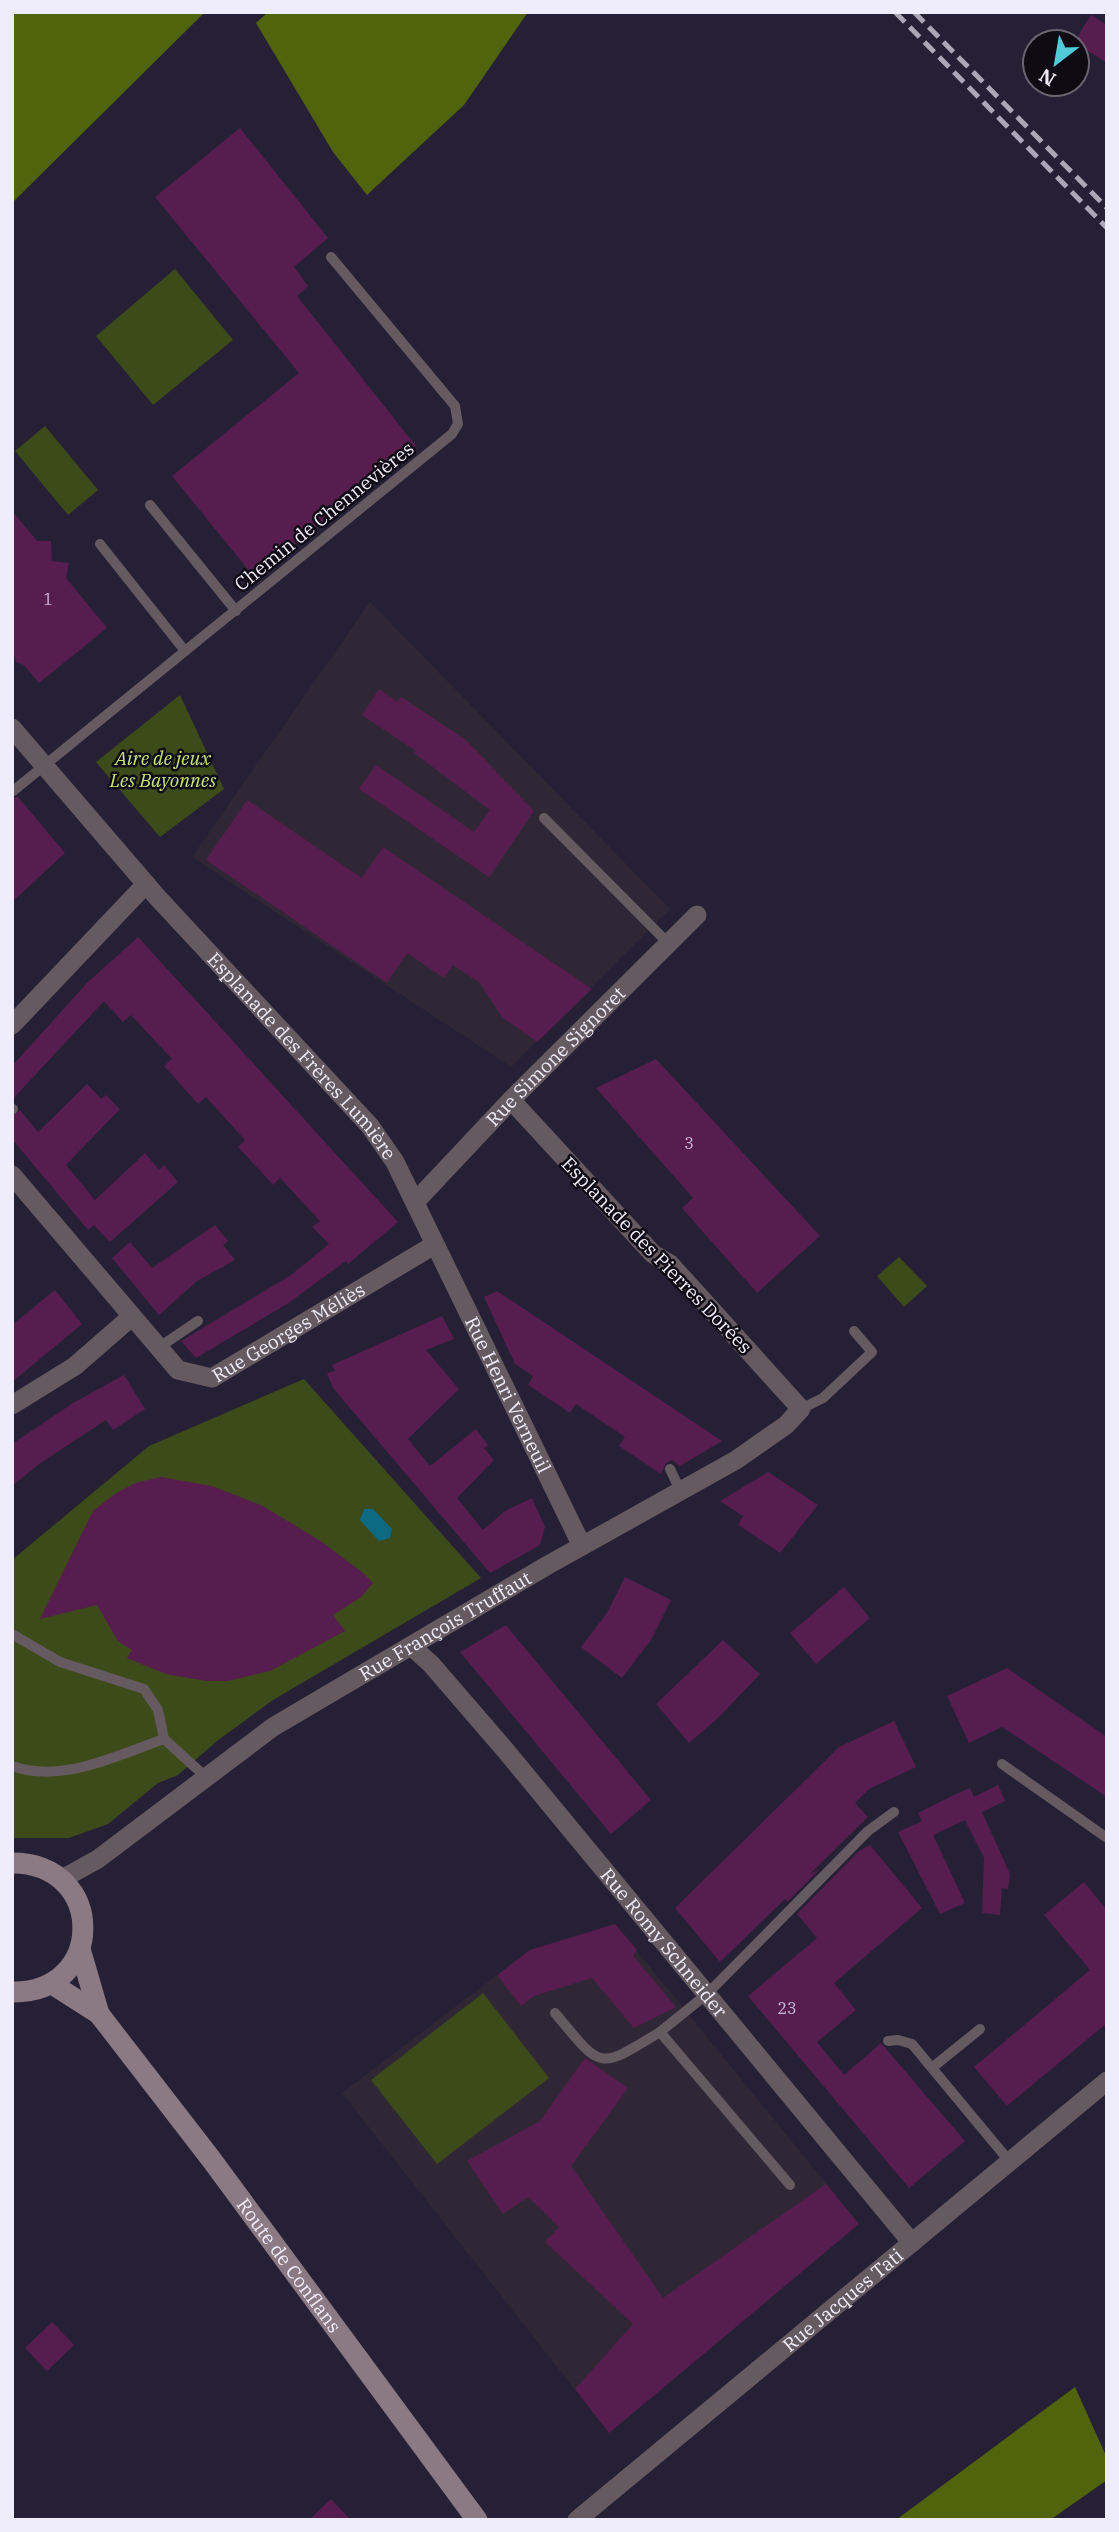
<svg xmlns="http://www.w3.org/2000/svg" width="1119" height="2532" viewBox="0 0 1119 2532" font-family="'IBM Plex Serif',serif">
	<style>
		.education { fill: #302736 }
		.green { fill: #3d4a19 }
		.forest { fill: #51630d }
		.water { fill: #0d6a82 }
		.building { fill: #571d4f }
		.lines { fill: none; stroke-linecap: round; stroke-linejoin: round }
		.lane { stroke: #665a61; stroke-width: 10 }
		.street { stroke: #665a61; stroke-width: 19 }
		.secondary { stroke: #8b7983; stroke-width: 21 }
		.rail { stroke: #aba7b8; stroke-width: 5; stroke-dasharray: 14 7; stroke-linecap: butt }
		.labels { text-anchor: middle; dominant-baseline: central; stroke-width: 5; stroke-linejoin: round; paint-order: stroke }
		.number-label { font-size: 16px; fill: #c9b8d0 }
		.street-label { font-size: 19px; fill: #efecfb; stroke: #0e0b14 }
		.park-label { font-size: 19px; font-style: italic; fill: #c8e57a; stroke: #0e0b14 }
	</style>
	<rect width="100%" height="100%" fill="#252035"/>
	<g class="education">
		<path d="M370,602L670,909L511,1067L192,857Z"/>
		<path d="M615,1924L859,2224L609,2433L342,2093L530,1950Z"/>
	</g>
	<g class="green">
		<path d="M175,269L233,340L153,405L96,336Z"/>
		<path d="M45,426L98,490L68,515L15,451Z"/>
		<path d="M180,695L224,789L160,837L96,762Z"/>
		<path d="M899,1257L927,1286L904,1307L877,1276Z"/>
		<path d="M304,1379L481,1578L273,1700L217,1741L178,1775L158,1783L108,1824L69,1838H12V1560L149,1446Z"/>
		<path d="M483,1993L549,2078L437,2164L371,2080Z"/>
	</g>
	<g class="forest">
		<path d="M12,12H205L12,203Z"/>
		<path d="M268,12H528L464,105L367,195L333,152L256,23Z"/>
		<path d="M1075,2387L1107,2458V2480L1050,2520H896Z"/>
	</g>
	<path class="water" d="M364,1509H373L392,1529L390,1538L379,1541L360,1520Z"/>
	<g class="building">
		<path d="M1091,15L1107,25V63L1074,42Z"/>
		<path d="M240,128L328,238L294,267L308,286L297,296L416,446L254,577L172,476L299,373L155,197Z"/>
		<path d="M12,511L37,541H51L52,561L69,563L66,578L107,628L39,683L24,665L16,662L12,648Z"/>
		<path d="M379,689L397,702L401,697L466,740L534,811L489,877L359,789L376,765L474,832L490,810L414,753L416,751L362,715Z"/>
		<path d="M18,797L65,853L12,902V798Z"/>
		<path d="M247,800L362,878L383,847L592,989L537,1042L502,1017L480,983L453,965L444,978L407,953L387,983L206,860Z"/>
		<path d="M138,937L398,1222L348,1264L346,1261L287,1304L196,1358L181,1341L291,1275L329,1244L312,1227L320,1221L280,1178L273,1185L238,1147L245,1140L206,1097L198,1104L164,1066L172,1059L131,1015L123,1022L104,1001L12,1100V1066L87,983Z"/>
		<path d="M656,1059L820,1236L757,1293L682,1208L693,1198L596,1088Z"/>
		<path d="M87,1084L101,1099L106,1095L120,1109L66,1165L95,1200L145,1153L159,1170L164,1165L178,1182L110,1242L94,1225L88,1230L12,1139V1117L20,1110L38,1132Z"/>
		<path d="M215,1225L228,1241L223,1245L235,1260L197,1281L159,1315L112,1258L130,1242L152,1268Z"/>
		<path d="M55,1290L82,1324L12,1382V1325Z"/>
		<path d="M497,1291L722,1441L680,1466L672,1460L666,1463L661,1474L619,1446L625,1437L576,1404L570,1413L528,1385L533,1376L515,1364L484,1297Z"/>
		<path d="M442,1316L454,1339L426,1350L459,1389L408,1439L430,1466L476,1429L488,1445L484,1448L494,1460L457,1498L483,1530L505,1511L532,1498L545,1527L540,1545L490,1573L333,1388L327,1373L335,1371L332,1365Z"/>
		<path d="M124,1375L145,1409L113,1430L106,1420L39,1464L12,1486V1444L73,1403Z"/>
		<path d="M768,1472L818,1505L780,1553L738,1525L743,1516L720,1501Z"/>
		<path d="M161,1477L212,1486L263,1506L322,1542L363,1573L373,1583L361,1597L333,1615L345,1631L270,1671L228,1681H207L166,1674L127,1658L132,1650L118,1641L97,1605L40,1619L93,1511L115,1494L135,1483Z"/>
		<path d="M625,1577L671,1600L651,1640L622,1678L581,1647L607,1613Z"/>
		<path d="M844,1587L870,1618L816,1664L790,1633Z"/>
		<path d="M506,1625L651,1800L611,1834L460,1652Z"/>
		<path d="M723,1640L760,1674L718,1718L689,1743L656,1704Z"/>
		<path d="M1007,1668L1107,1737V1797L1002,1727L969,1743L947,1696Z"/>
		<path d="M894,1721L916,1767L869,1789L855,1803L868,1817L810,1874L820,1869L787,1902L785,1899L720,1962L675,1908L839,1747Z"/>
		<path d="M998,1785L1005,1801L982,1812L1010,1874L1008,1889L1002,1888L1000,1915L982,1913L984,1858L965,1820L933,1835L965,1903L940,1914L898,1832L922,1821L918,1813L954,1795L970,1788L974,1797Z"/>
		<path d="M870,1845L922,1908L834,1983L856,2010L817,2042L844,2075L881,2043L965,2141L909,2188L748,1996L817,1938L797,1914L859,1851Z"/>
		<path d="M1084,1882L1107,1910V2023L1007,2106L974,2067L1090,1970L1044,1915Z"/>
		<path d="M615,1924L637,1950L633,1956L676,2007L634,2028L592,1978L534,1996L521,2006L497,1975L530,1950Z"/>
		<path d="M585,2058L628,2088L571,2166L663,2298L826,2184L859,2224L609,2433L575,2389L633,2324L545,2242L559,2227L528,2197L503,2214L467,2161L540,2121Z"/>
		<path d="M52,2322L74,2345L47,2371L25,2348Z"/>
		<path d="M331,2499L351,2520H309Z"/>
	</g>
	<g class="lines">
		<g class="lane">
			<path d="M150,505L236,611"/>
			<path d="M100,544L185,651"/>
			<path d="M13,791L452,434L458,424L455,406L331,257"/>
			<path d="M544,818L669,944"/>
			<path d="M12,1110L13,1109"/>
			<path d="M158,1348L198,1321"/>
			<path d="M801,1409L823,1398L872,1352L854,1331"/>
			<path d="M670,1469L681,1492"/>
			<path d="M12,1634L60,1662L144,1689L158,1710L164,1739L207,1778"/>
			<path d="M1002,1764L1107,1838"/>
			<path d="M12,1766C62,1784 118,1755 164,1739"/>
			<path d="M555,2013C602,2069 596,2071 660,2032"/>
			<path d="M888,2041L898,2040L912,2044L1010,2162"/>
			<path d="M933,2067L980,2029"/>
			<path d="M790,2185L660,2032L707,1994L868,1831L894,1812"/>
		</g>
		<g class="street">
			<path id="s1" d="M12,728L158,898L370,1126L395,1162L582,1546"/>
			<path d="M12,1025L146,884"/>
			<path id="s2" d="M12,1175L178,1370L212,1378L434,1245"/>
			<path id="s3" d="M416,1201L511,1100L697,915"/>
			<path d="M12,1405L75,1366L130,1318"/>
			<path id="s4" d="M411,1646L431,1664L506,1751L912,2243"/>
			<path id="s5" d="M62,1879L98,1859L273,1727L548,1565L736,1460L786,1425L801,1409L670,1264L653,1254L511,1100"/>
			<path id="s6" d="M577,2520L1107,2081"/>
		</g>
		<g class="secondary">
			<path d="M12,1863C107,1863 106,1994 12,1992"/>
			<path d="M80,1949L99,2014"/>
			<path id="s7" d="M52,1984L99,2014L211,2159L477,2520"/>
		</g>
		<g class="rail">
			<path d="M895,12L1107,228"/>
			<path d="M914,12L1107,208"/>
		</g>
	</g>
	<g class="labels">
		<g class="number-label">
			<text x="48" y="599">1</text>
			<text x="689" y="1143">3</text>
			<text x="787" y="2008">23</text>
		</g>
		<g class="street-label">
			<text transform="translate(324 516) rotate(-39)">Chemin de Chennevières</text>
			<text stroke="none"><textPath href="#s1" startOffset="438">Esplanade des Frères Lumière</textPath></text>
			<text stroke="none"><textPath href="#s3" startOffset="201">Rue Simone Signoret</textPath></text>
			<text transform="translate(657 1255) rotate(46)">Esplanade des Pierres Dorées</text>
			<text stroke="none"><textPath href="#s2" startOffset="380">Rue Georges Méliès</textPath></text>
			<text stroke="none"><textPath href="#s1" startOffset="838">Rue Henri Verneuil</textPath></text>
			<text stroke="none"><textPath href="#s5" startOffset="460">Rue François Truffaut</textPath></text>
			<text stroke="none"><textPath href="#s4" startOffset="390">Rue Romy Schneider</textPath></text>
			<text stroke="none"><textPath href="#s7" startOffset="371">Route de Conflans</textPath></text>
			<text stroke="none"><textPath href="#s6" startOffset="345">Rue Jacques Tati</textPath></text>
		</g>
		<g class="park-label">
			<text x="163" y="758">Aire de jeux<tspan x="163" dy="22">Les Bayonnes</tspan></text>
		</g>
	</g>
	<rect width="1119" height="2532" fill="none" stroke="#efecfb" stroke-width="28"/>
	<g transform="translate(1056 63) rotate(211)"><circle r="33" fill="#0e0b14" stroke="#686570" stroke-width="2"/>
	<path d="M0-5L12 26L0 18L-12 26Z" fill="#52cbd9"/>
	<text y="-10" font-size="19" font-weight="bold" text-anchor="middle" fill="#efecfb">N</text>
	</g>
</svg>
